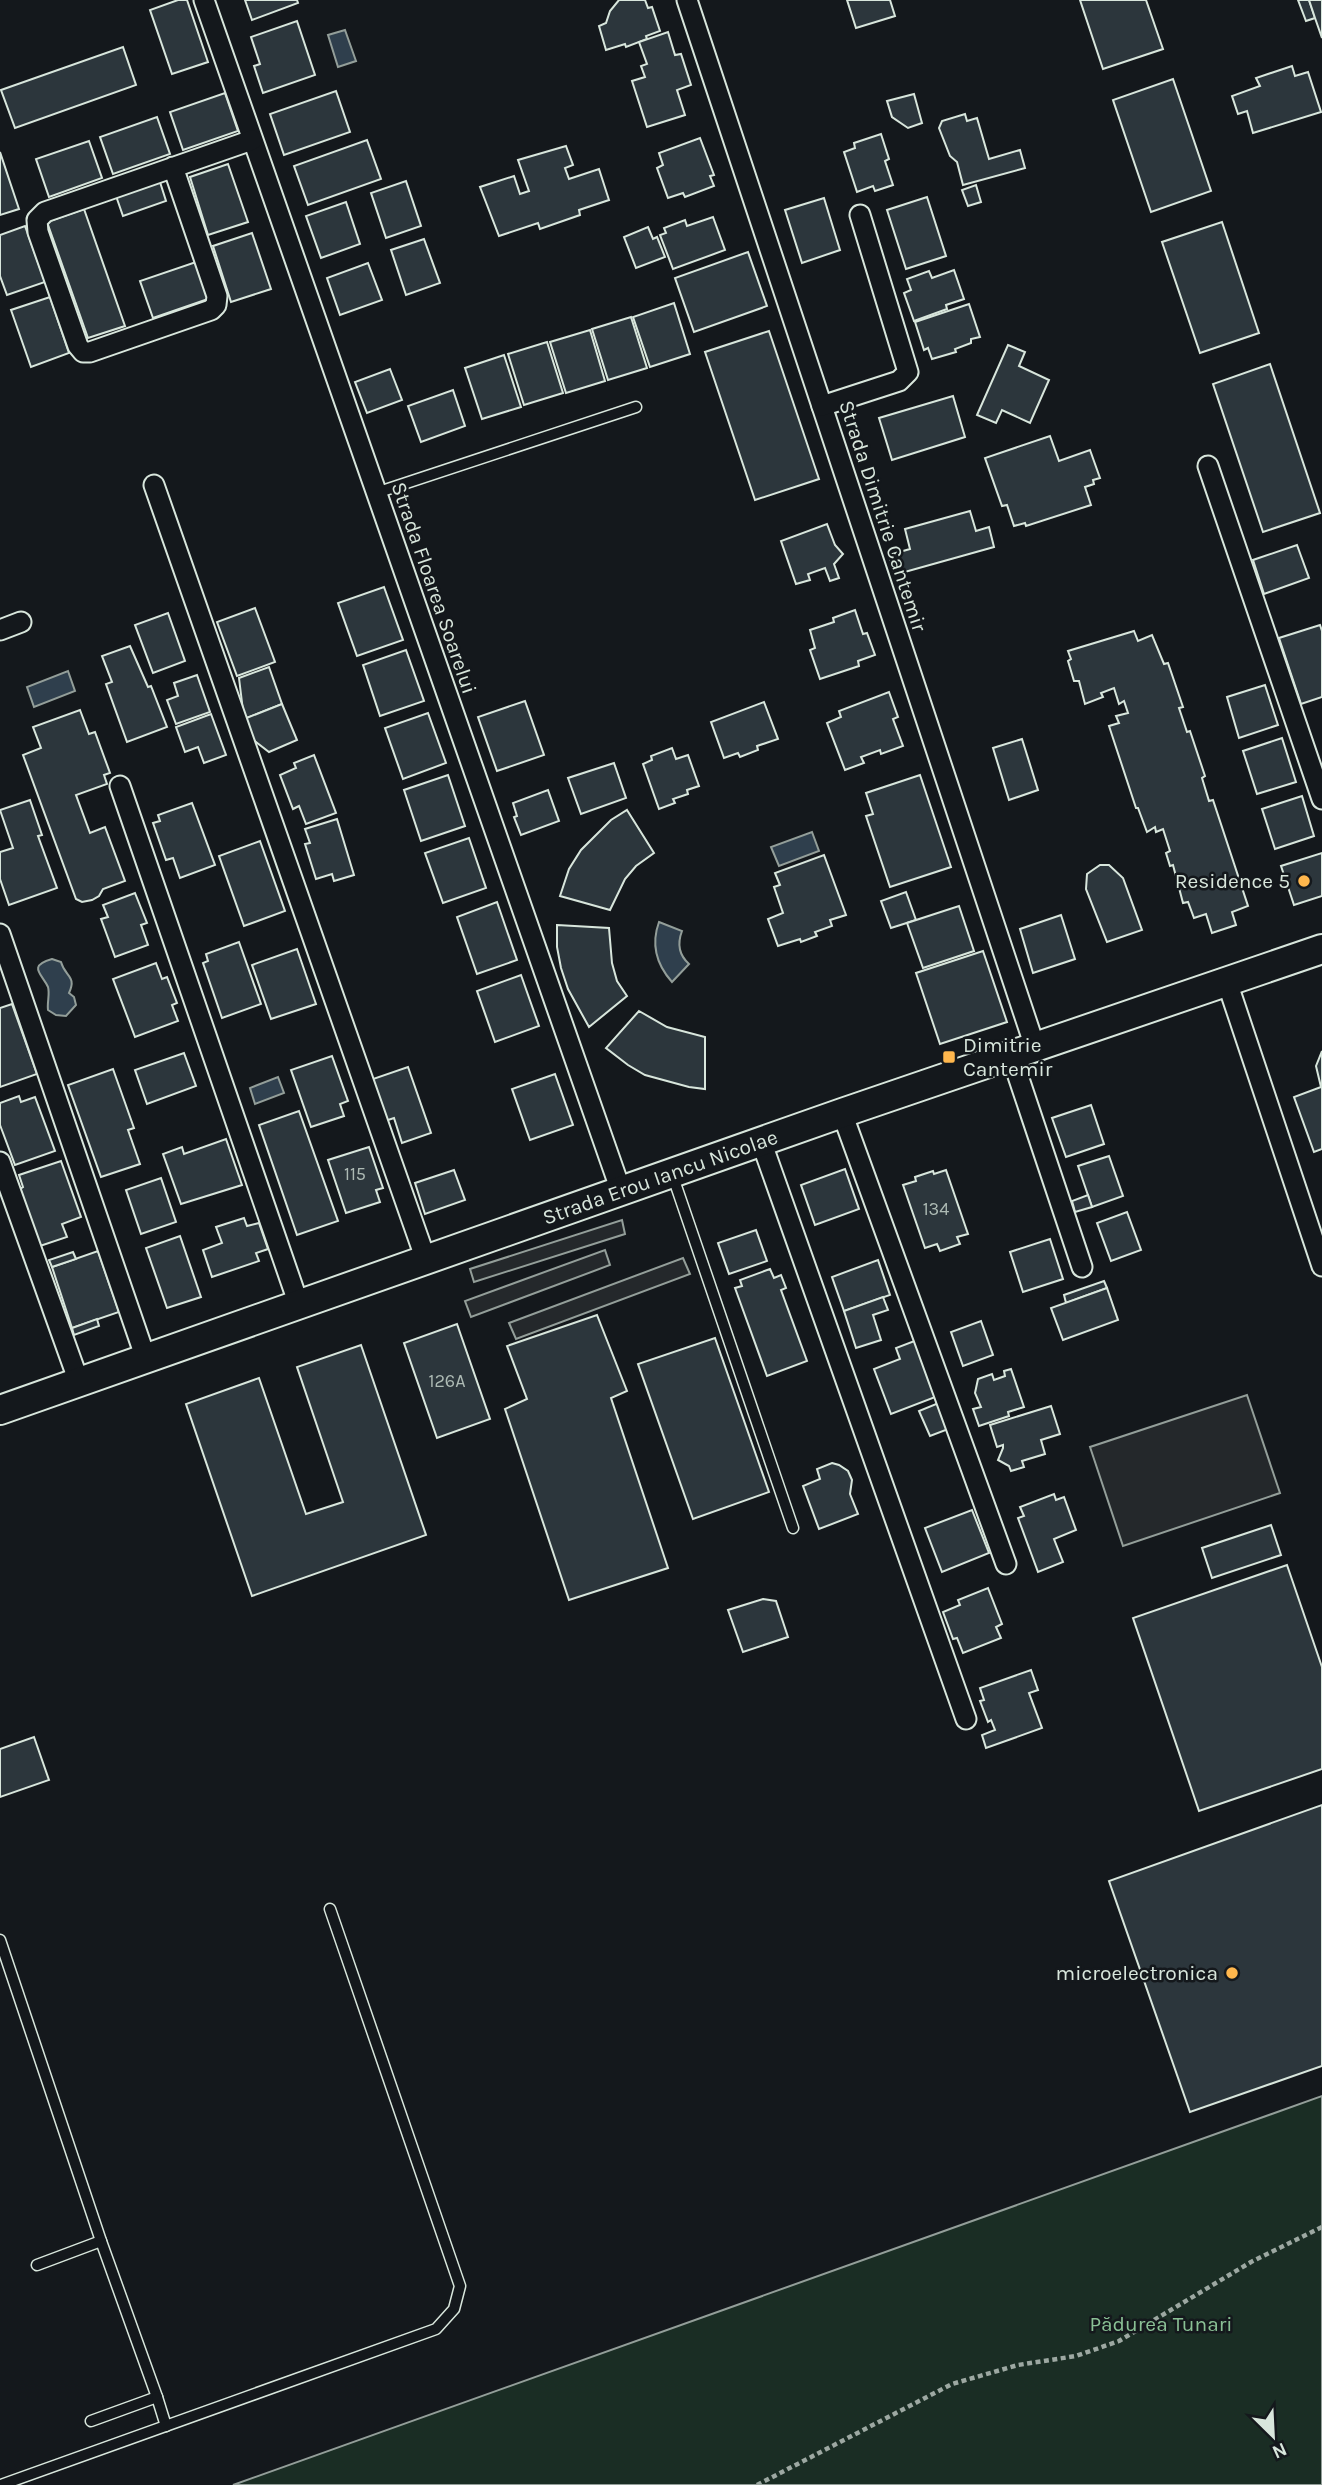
<svg xmlns="http://www.w3.org/2000/svg" width="1322" height="2485" viewBox="0 0 1322 2485" font-family="Karla,sans-serif">
	<style>
		.green { fill: #1a2d24; stroke: #939e99; stroke-width: 2 }
		.parking { fill: #24282b; stroke: #939e99; stroke-width: 2 }
		.water { fill: #2f3f4d; stroke: #939e99; stroke-width: 2 }
		.building { fill: #2c363c; stroke: #d8e6dc; stroke-width: 2 }
		.lines { fill: none; stroke-linecap: round; stroke-linejoin: round }
		.lane-casing { stroke: #d8e6dc; stroke-width: 13 }
		.street-casing { stroke: #d8e6dc; stroke-width: 23 }
		.secondary-casing { stroke: #d8e6dc; stroke-width: 32 }
		.path { stroke: #9da8a2; stroke-width: 4.5; stroke-dasharray: 5 3.5; stroke-linecap: butt }
		.lane { stroke: #14181c; stroke-width: 10 }
		.street { stroke: #14181c; stroke-width: 19 }
		.secondary { stroke: #14181c; stroke-width: 28 }
		.poi-dot { fill: #ffb74d; stroke: #14181c; stroke-width: 2.5 }
		.labels { text-anchor: middle; dominant-baseline: central; stroke-width: 5; stroke-linejoin: round; paint-order: stroke }
		.number-label { font-size: 18px; fill: #adbab4 }
		.street-label { font-size: 21px; fill: #d8e6dc; stroke: #14181c }
		.poi-label { font-size: 21px; fill: #d8e6dc; stroke: #14181c; text-anchor: end }
		.park-label { font-size: 21px; fill: #8ac095; stroke: #14181c }
	</style>
	<rect width="100%" height="100%" fill="#14181c"/>
	<path class="green" d="M1322,2096V2485H233Z"/>
	<g class="parking">
		<path d="M622,1220L625,1234L474,1282L470,1269Z"/>
		<path d="M605,1250L610,1265L471,1317L465,1301Z"/>
		<path d="M683,1258L690,1274L516,1339L509,1323Z"/>
		<path d="M1247,1395L1280,1493L1123,1546L1090,1447Z"/>
	</g>
	<g class="water">
		<path d="M345,30L356,61L338,67L328,35Z"/>
		<path d="M68,671L75,691L34,707L27,687Z"/>
		<path d="M812,832L819,851L779,866L771,847Z"/>
		<path d="M659,922L682,931C677,944 679,955 689,964L672,982C656,964 651,944 659,922Z"/>
		<path d="M52,959L61,962C65,977 77,976 69,993L74,997L76,1005L66,1016L56,1015L48,1010C47,1002 50,994 48,987C42,974 27,966 52,959Z"/>
		<path d="M278,1077L284,1093L255,1104L250,1088Z"/>
	</g>
	<g class="building">
		<path d="M178,0H187L208,62L172,74L150,10Z"/>
		<path d="M245,0H297L298,3L252,20Z"/>
		<path d="M619,0H645L648,8L652,7L660,31L646,36L647,39L626,47L625,44L606,50L599,26L606,23L610,11Z"/>
		<path d="M847,0H890L895,16L856,28Z"/>
		<path d="M1080,0H1146L1163,49L1103,69Z"/>
		<path d="M1298,0H1309L1315,18L1306,21Z"/>
		<path d="M1309,0H1322V38L1315,18Z"/>
		<path d="M297,21L315,75L263,93L254,66L260,64L251,37Z"/>
		<path d="M668,32L675,55L681,54L691,85L677,90L685,115L647,127L632,81L645,77L641,66L647,64L639,42Z"/>
		<path d="M123,47L136,85L15,128L1,90Z"/>
		<path d="M1292,66L1295,76L1308,72L1321,112L1253,133L1247,111L1238,114L1232,96L1260,86L1256,78Z"/>
		<path d="M1173,79L1211,191L1151,212L1113,100Z"/>
		<path d="M336,91L350,132L284,155L270,114Z"/>
		<path d="M225,93L238,131L183,150L170,112Z"/>
		<path d="M914,94L922,123L908,128L892,117L887,101Z"/>
		<path d="M965,114L967,121L977,118L989,159L1020,150L1025,168L963,185L957,162L950,156L939,128L942,121Z"/>
		<path d="M157,117L170,154L113,174L100,137Z"/>
		<path d="M881,134L889,159L885,161L893,185L875,191L873,186L857,192L844,152L855,148L854,143Z"/>
		<path d="M700,138L714,175L710,176L714,186L685,197L683,193L668,198L657,168L663,165L659,153Z"/>
		<path d="M367,140L381,179L308,205L294,166Z"/>
		<path d="M89,141L102,178L49,197L36,159Z"/>
		<path d="M566,146L573,165L565,168L569,179L599,169L609,200L579,210L580,215L540,229L538,223L499,236L480,187L514,176L520,194L529,191L518,160Z"/>
		<path d="M0,152L19,209L0,215Z"/>
		<path d="M228,164L248,222L208,235L190,177Z"/>
		<path d="M406,181L421,226L386,238L371,193Z"/>
		<path d="M160,182L166,201L123,216L116,196Z"/>
		<path d="M976,185L981,202L968,206L962,190Z"/>
		<path d="M927,197L946,256L906,269L887,210Z"/>
		<path d="M824,198L840,250L802,263L785,210Z"/>
		<path d="M346,202L360,244L321,258L306,216Z"/>
		<path d="M84,209L125,326L88,338L47,222Z"/>
		<path d="M713,217L725,250L673,269L660,235L666,233L664,228L685,220L687,226Z"/>
		<path d="M1222,222L1259,333L1200,353L1162,242Z"/>
		<path d="M25,226L45,282L7,295L0,276V235Z"/>
		<path d="M648,227L653,239L657,237L665,257L636,268L624,237Z"/>
		<path d="M252,233L271,289L231,302L213,246Z"/>
		<path d="M424,239L440,283L406,295L391,250Z"/>
		<path d="M748,252L767,306L694,332L675,278Z"/>
		<path d="M196,262L208,299L153,318L140,281Z"/>
		<path d="M368,263L382,300L340,315L327,278Z"/>
		<path d="M954,270L964,299L946,305L947,309L914,321L904,293L911,290L907,279L929,271L932,278Z"/>
		<path d="M50,297L69,353L31,367L11,310Z"/>
		<path d="M674,303L690,354L650,367L633,317Z"/>
		<path d="M969,304L980,337L971,339V343L955,349L956,352L932,359L928,348L924,350L915,322Z"/>
		<path d="M631,317L647,368L608,380L592,329Z"/>
		<path d="M590,330L605,381L566,393L550,342Z"/>
		<path d="M769,331L819,479L755,500L705,352Z"/>
		<path d="M547,342L563,393L524,405L508,354Z"/>
		<path d="M1008,345L1025,352L1019,366L1049,380L1030,423L1002,410L996,423L977,415Z"/>
		<path d="M504,355L521,407L482,419L465,368Z"/>
		<path d="M1270,364L1320,513L1263,532L1213,384Z"/>
		<path d="M390,369L402,400L367,413L355,382Z"/>
		<path d="M453,390L465,426L421,442L408,406Z"/>
		<path d="M953,396L965,437L892,460L879,418Z"/>
		<path d="M1050,436L1059,461L1090,450L1100,478L1093,480L1094,484L1085,487L1091,505L1026,526L1025,523L1014,526L1007,505L1002,506L985,458Z"/>
		<path d="M970,511L976,531L989,527L994,547L894,575L889,555L910,549L905,529Z"/>
		<path d="M827,524L835,545L843,554L834,564L839,578L830,581L825,568L808,574L810,580L796,584L781,541Z"/>
		<path d="M1297,545L1309,578L1264,594L1253,560Z"/>
		<path d="M384,587L403,640L357,656L338,603Z"/>
		<path d="M255,608L275,662L237,676L217,622Z"/>
		<path d="M855,610L863,634L867,633L875,655L858,661L859,666L820,679L810,650L815,648L810,630L834,622L833,618Z"/>
		<path d="M168,613L185,661L153,673L135,625Z"/>
		<path d="M1320,625L1322,631V697L1301,704L1279,638Z"/>
		<path d="M1134,631L1138,641L1152,635L1164,664L1168,663L1183,707L1179,708L1187,732L1190,731L1205,776L1202,778L1209,801L1213,800L1248,906L1232,912L1236,925L1212,933L1206,914L1194,918L1188,902L1183,903L1173,865L1170,866L1166,853L1170,851L1163,829L1156,832L1155,827L1147,832L1138,808H1136L1109,726L1119,723L1116,716L1128,713L1124,701L1119,704L1114,688L1101,693L1103,697L1085,704L1079,681H1074L1068,661L1071,659L1068,651Z"/>
		<path d="M130,646L148,687L151,686L167,727L127,742L106,684L112,682L102,656Z"/>
		<path d="M406,650L424,701L380,716L363,665Z"/>
		<path d="M269,667L282,704L244,719L239,678Z"/>
		<path d="M197,675L210,712L176,724L167,700L178,696L174,683Z"/>
		<path d="M1265,685L1278,725L1239,738L1227,697Z"/>
		<path d="M889,692L898,717L893,719L903,746L881,754L880,750L861,757L864,763L845,770L827,723L841,717L839,711Z"/>
		<path d="M525,701L544,755L497,771L478,717Z"/>
		<path d="M764,702L778,739L757,746L758,750L740,757L738,753L724,758L711,722Z"/>
		<path d="M282,704L297,740L269,752L252,739L244,719Z"/>
		<path d="M80,710L89,734L95,732L110,773L104,775L107,784L76,795L90,833L105,827L125,881L103,889L99,896L92,900L82,902L76,899L23,755L41,748L33,727Z"/>
		<path d="M428,713L446,763L403,779L385,728Z"/>
		<path d="M211,714L226,755L204,763L198,747L185,752L176,727Z"/>
		<path d="M1282,738L1296,782L1257,794L1243,751Z"/>
		<path d="M1022,739L1038,790L1009,800L993,748Z"/>
		<path d="M672,748L676,759L688,755L699,786L687,790L688,794L673,799L675,803L659,809L643,764L652,760L651,756Z"/>
		<path d="M314,755L336,813L306,824L299,806L293,809L280,775L296,768L294,763Z"/>
		<path d="M614,763L626,798L581,814L568,778Z"/>
		<path d="M448,775L465,826L421,841L404,790Z"/>
		<path d="M920,775L951,867L890,887L866,816L873,814L866,793Z"/>
		<path d="M548,790L559,821L521,835L514,817L517,816L513,803Z"/>
		<path d="M1302,796L1314,836L1275,849L1262,809Z"/>
		<path d="M30,800L42,835L38,836L57,888L9,905L0,879V852L13,848L0,810Z"/>
		<path d="M192,803L215,865L180,878L173,858L166,860L153,823L160,821L158,815Z"/>
		<path d="M627,810L654,853L636,866L625,879L610,910L560,896L569,869L581,850L611,820Z"/>
		<path d="M337,819L354,875L334,881L332,874L316,879L305,844L310,843L305,829Z"/>
		<path d="M469,838L486,888L443,903L425,853Z"/>
		<path d="M260,841L285,911L244,926L219,856Z"/>
		<path d="M1322,853V896L1294,905L1281,866Z"/>
		<path d="M824,855L846,915L830,920L832,926L815,932L817,936L801,942L800,939L778,946L768,919L783,913L774,887L780,885L775,873Z"/>
		<path d="M1100,865H1109L1123,878L1142,930L1107,942L1086,889L1087,874Z"/>
		<path d="M906,892L916,920L891,928L881,901Z"/>
		<path d="M135,893L147,923L141,925L148,945L115,957L101,919L108,917L103,905Z"/>
		<path d="M497,902L517,960L477,974L457,917Z"/>
		<path d="M959,906L974,951L923,968L907,923Z"/>
		<path d="M1061,915L1075,959L1033,973L1020,929Z"/>
		<path d="M557,925L609,928L612,963L617,981L627,996L589,1027L568,989L561,968L557,947Z"/>
		<path d="M239,942L261,1004L222,1018L203,963L208,961L206,954Z"/>
		<path d="M297,949L316,1004L271,1019L252,965Z"/>
		<path d="M983,951L1007,1022L940,1044L916,973Z"/>
		<path d="M156,963L162,979L167,977L177,1003L172,1005L178,1021L135,1037L113,979Z"/>
		<path d="M521,975L539,1026L495,1042L477,991Z"/>
		<path d="M12,1004L37,1074L0,1087V1008Z"/>
		<path d="M639,1011L667,1027L705,1037V1089L689,1087L645,1075L628,1065L606,1048Z"/>
		<path d="M1322,1051V1149L1314,1152L1294,1097L1321,1087L1316,1066Z"/>
		<path d="M184,1053L196,1086L147,1104L135,1070Z"/>
		<path d="M332,1056L348,1101L340,1104L344,1116L311,1127L291,1070Z"/>
		<path d="M408,1067L431,1133L402,1143L394,1118L385,1121L370,1080Z"/>
		<path d="M113,1069L134,1128L128,1130L140,1164L101,1177L68,1085Z"/>
		<path d="M555,1074L573,1125L530,1140L512,1089Z"/>
		<path d="M19,1096L21,1102L35,1097L55,1151L15,1165L0,1125V1103Z"/>
		<path d="M1091,1105L1104,1144L1066,1157L1052,1118Z"/>
		<path d="M299,1111L338,1221L297,1235L259,1125Z"/>
		<path d="M226,1139L242,1185L181,1204L163,1154L182,1147L184,1154Z"/>
		<path d="M369,1147L383,1188L376,1190L380,1202L346,1213L328,1160Z"/>
		<path d="M1109,1156L1123,1196L1092,1207L1078,1166Z"/>
		<path d="M61,1161L81,1217L62,1224L67,1237L40,1246L20,1189L23,1187L19,1175Z"/>
		<path d="M845,1169L859,1209L815,1225L801,1185Z"/>
		<path d="M454,1170L465,1200L425,1214L415,1183Z"/>
		<path d="M946,1170L968,1234L957,1237L960,1244L940,1251L937,1244L925,1248L903,1185L916,1181L915,1177L933,1171L934,1174Z"/>
		<path d="M161,1178L176,1222L141,1234L126,1190Z"/>
		<path d="M1088,1195L1092,1207L1075,1212L1072,1201Z"/>
		<path d="M1127,1212L1141,1250L1111,1261L1097,1223Z"/>
		<path d="M244,1218L247,1226L259,1223L268,1249L256,1253L259,1261L212,1277L203,1250L222,1243L216,1227Z"/>
		<path d="M756,1230L767,1261L729,1274L718,1243Z"/>
		<path d="M180,1236L201,1297L167,1308L146,1248Z"/>
		<path d="M1050,1239L1063,1279L1023,1292L1010,1252Z"/>
		<path d="M98,1251L119,1312L72,1328L52,1267Z"/>
		<path d="M73,1252L76,1259L52,1267L49,1260Z"/>
		<path d="M878,1260L890,1295L844,1311L832,1277Z"/>
		<path d="M770,1269L774,1278L781,1275L786,1288L781,1290L807,1361L767,1376L735,1288L742,1286L740,1280Z"/>
		<path d="M1104,1281L1107,1288L1066,1303L1064,1295Z"/>
		<path d="M1107,1288L1118,1320L1063,1340L1051,1308Z"/>
		<path d="M883,1297L888,1310L873,1315L881,1340L856,1348L844,1311Z"/>
		<path d="M597,1315L627,1391L611,1398L668,1568L569,1600L505,1409L527,1399L507,1346Z"/>
		<path d="M97,1319L99,1326L74,1335L72,1328Z"/>
		<path d="M981,1321L993,1355L963,1366L951,1332Z"/>
		<path d="M457,1324L490,1419L437,1438L404,1343Z"/>
		<path d="M715,1338L769,1492L693,1519L638,1364Z"/>
		<path d="M917,1340L938,1396L891,1414L874,1369L900,1359L896,1348Z"/>
		<path d="M361,1345L426,1535L252,1596L186,1404L259,1378L306,1514L343,1502L297,1367Z"/>
		<path d="M1011,1369L1024,1407L1008,1412L1009,1416L979,1426L973,1409L981,1407L975,1393L978,1379L992,1374L994,1380L1005,1376L1004,1371Z"/>
		<path d="M941,1402L951,1428L930,1436L919,1411Z"/>
		<path d="M1051,1406L1060,1434L1041,1440L1045,1454L1022,1461L1024,1467L1011,1471L1009,1466L998,1460L1003,1448V1445L997,1447L990,1425Z"/>
		<path d="M832,1463L839,1465L848,1471L852,1480L850,1494L858,1514L819,1529L803,1486L820,1479L817,1469Z"/>
		<path d="M1054,1494L1056,1500L1064,1497L1076,1530L1054,1539L1063,1562L1038,1572L1018,1518L1024,1516L1020,1507Z"/>
		<path d="M972,1510L989,1553L942,1572L925,1528Z"/>
		<path d="M1271,1525L1281,1555L1212,1578L1202,1548Z"/>
		<path d="M1287,1565L1322,1667V1769L1199,1811L1133,1618Z"/>
		<path d="M988,1588L1002,1624L996,1627L1001,1638L963,1653L957,1638L953,1639L943,1612L960,1605L958,1600Z"/>
		<path d="M763,1599L776,1601L788,1637L743,1652L728,1610Z"/>
		<path d="M1031,1670L1038,1690L1029,1693L1042,1728L986,1748L982,1735L995,1730L991,1720L988,1722L980,1701L984,1700L980,1688Z"/>
		<path d="M34,1737L49,1780L0,1797V1749Z"/>
		<path d="M1322,1805V2066L1190,2112L1109,1881Z"/>
	</g>
	<g class="lines">
		<g class="lane-casing">
			<g id="lane">
				<path d="M376,493L636,407"/>
				<path d="M672,1174L793,1528"/>
				<path d="M0,1940L101,2241L157,2397L91,2421"/>
				<path d="M37,2265L101,2241"/>
				<path d="M157,2397L166,2426"/>
				<path d="M1,2485L436,2329L454,2309L460,2286L330,1909"/>
			</g>
		</g>
		<g class="street-casing">
			<g id="street">
				<path d="M204,0L621,1191"/>
				<path d="M687,0L1035,1047"/>
				<path d="M173,167L217,296L216,305L211,310L90,352H83L78,346L38,232L37,220L45,212L252,140"/>
				<path d="M822,406L899,381L908,372L860,215"/>
				<path d="M1208,466L1322,799"/>
				<path d="M154,485L426,1260"/>
				<path d="M0,630L21,622"/>
				<path d="M120,786L299,1305"/>
				<path d="M0,934L146,1359"/>
				<path d="M1227,982L1322,1266"/>
				<path d="M1011,1055L1082,1267"/>
				<path d="M842,1113L1006,1564"/>
				<path d="M761,1141L966,1719"/>
				<path d="M0,1162L79,1382"/>
			</g>
		</g>
		<g class="secondary-casing">
			<g id="secondary">
				<path id="s1" d="M0,1410L842,1113L1322,949"/>
			</g>
		</g>
		<path class="path" d="M757,2485L952,2384L1018,2365L1076,2356L1119,2341L1251,2262L1322,2227"/>
		<use href="#lane" class="lane"/>
		<use href="#street" class="street"/>
		<use href="#secondary" class="secondary"/>
	</g>
	<g class="poi-dot">
		<circle cx="1304" cy="881" r="7"/>
		<rect x="942" y="1050" width="14" height="14" rx="3.5"/>
		<circle cx="1232" cy="1973" r="7"/>
	</g>
	<g class="labels">
		<g class="number-label">
			<text x="355" y="1174">115</text>
			<text x="936" y="1209">134</text>
			<text x="447" y="1381">126A</text>
		</g>
		<g class="street-label">
			<text transform="translate(883 516) rotate(72)">Strada Dimitrie Cantemir</text>
			<text transform="translate(434 588) rotate(71)">Strada Floarea Soarelui</text>
			<text stroke="none"><textPath href="#s1" startOffset="700">Strada Erou Iancu Nicolae</textPath></text>
		</g>
		<g class="poi-label">
			<text x="1290" y="881">Residence 5</text>
			<text x="963" y="1045" text-anchor="start">Dimitrie<tspan x="963" dy="24">Cantemir</tspan></text>
			<text x="1218" y="1973">microelectronica</text>
		</g>
		<g class="park-label">
			<text x="1161" y="2324">Pădurea Tunari</text>
		</g>
	</g>
	<g transform="translate(1273 2436) rotate(156)" stroke="#14181c" stroke-width="5" paint-order="stroke">
	<path d="M0-5L12 26L0 18L-12 26Z" fill="#d8e6dc"/>
	<text y="-10" font-size="19" font-weight="bold" text-anchor="middle" fill="#d8e6dc">N</text>
	</g>
</svg>
